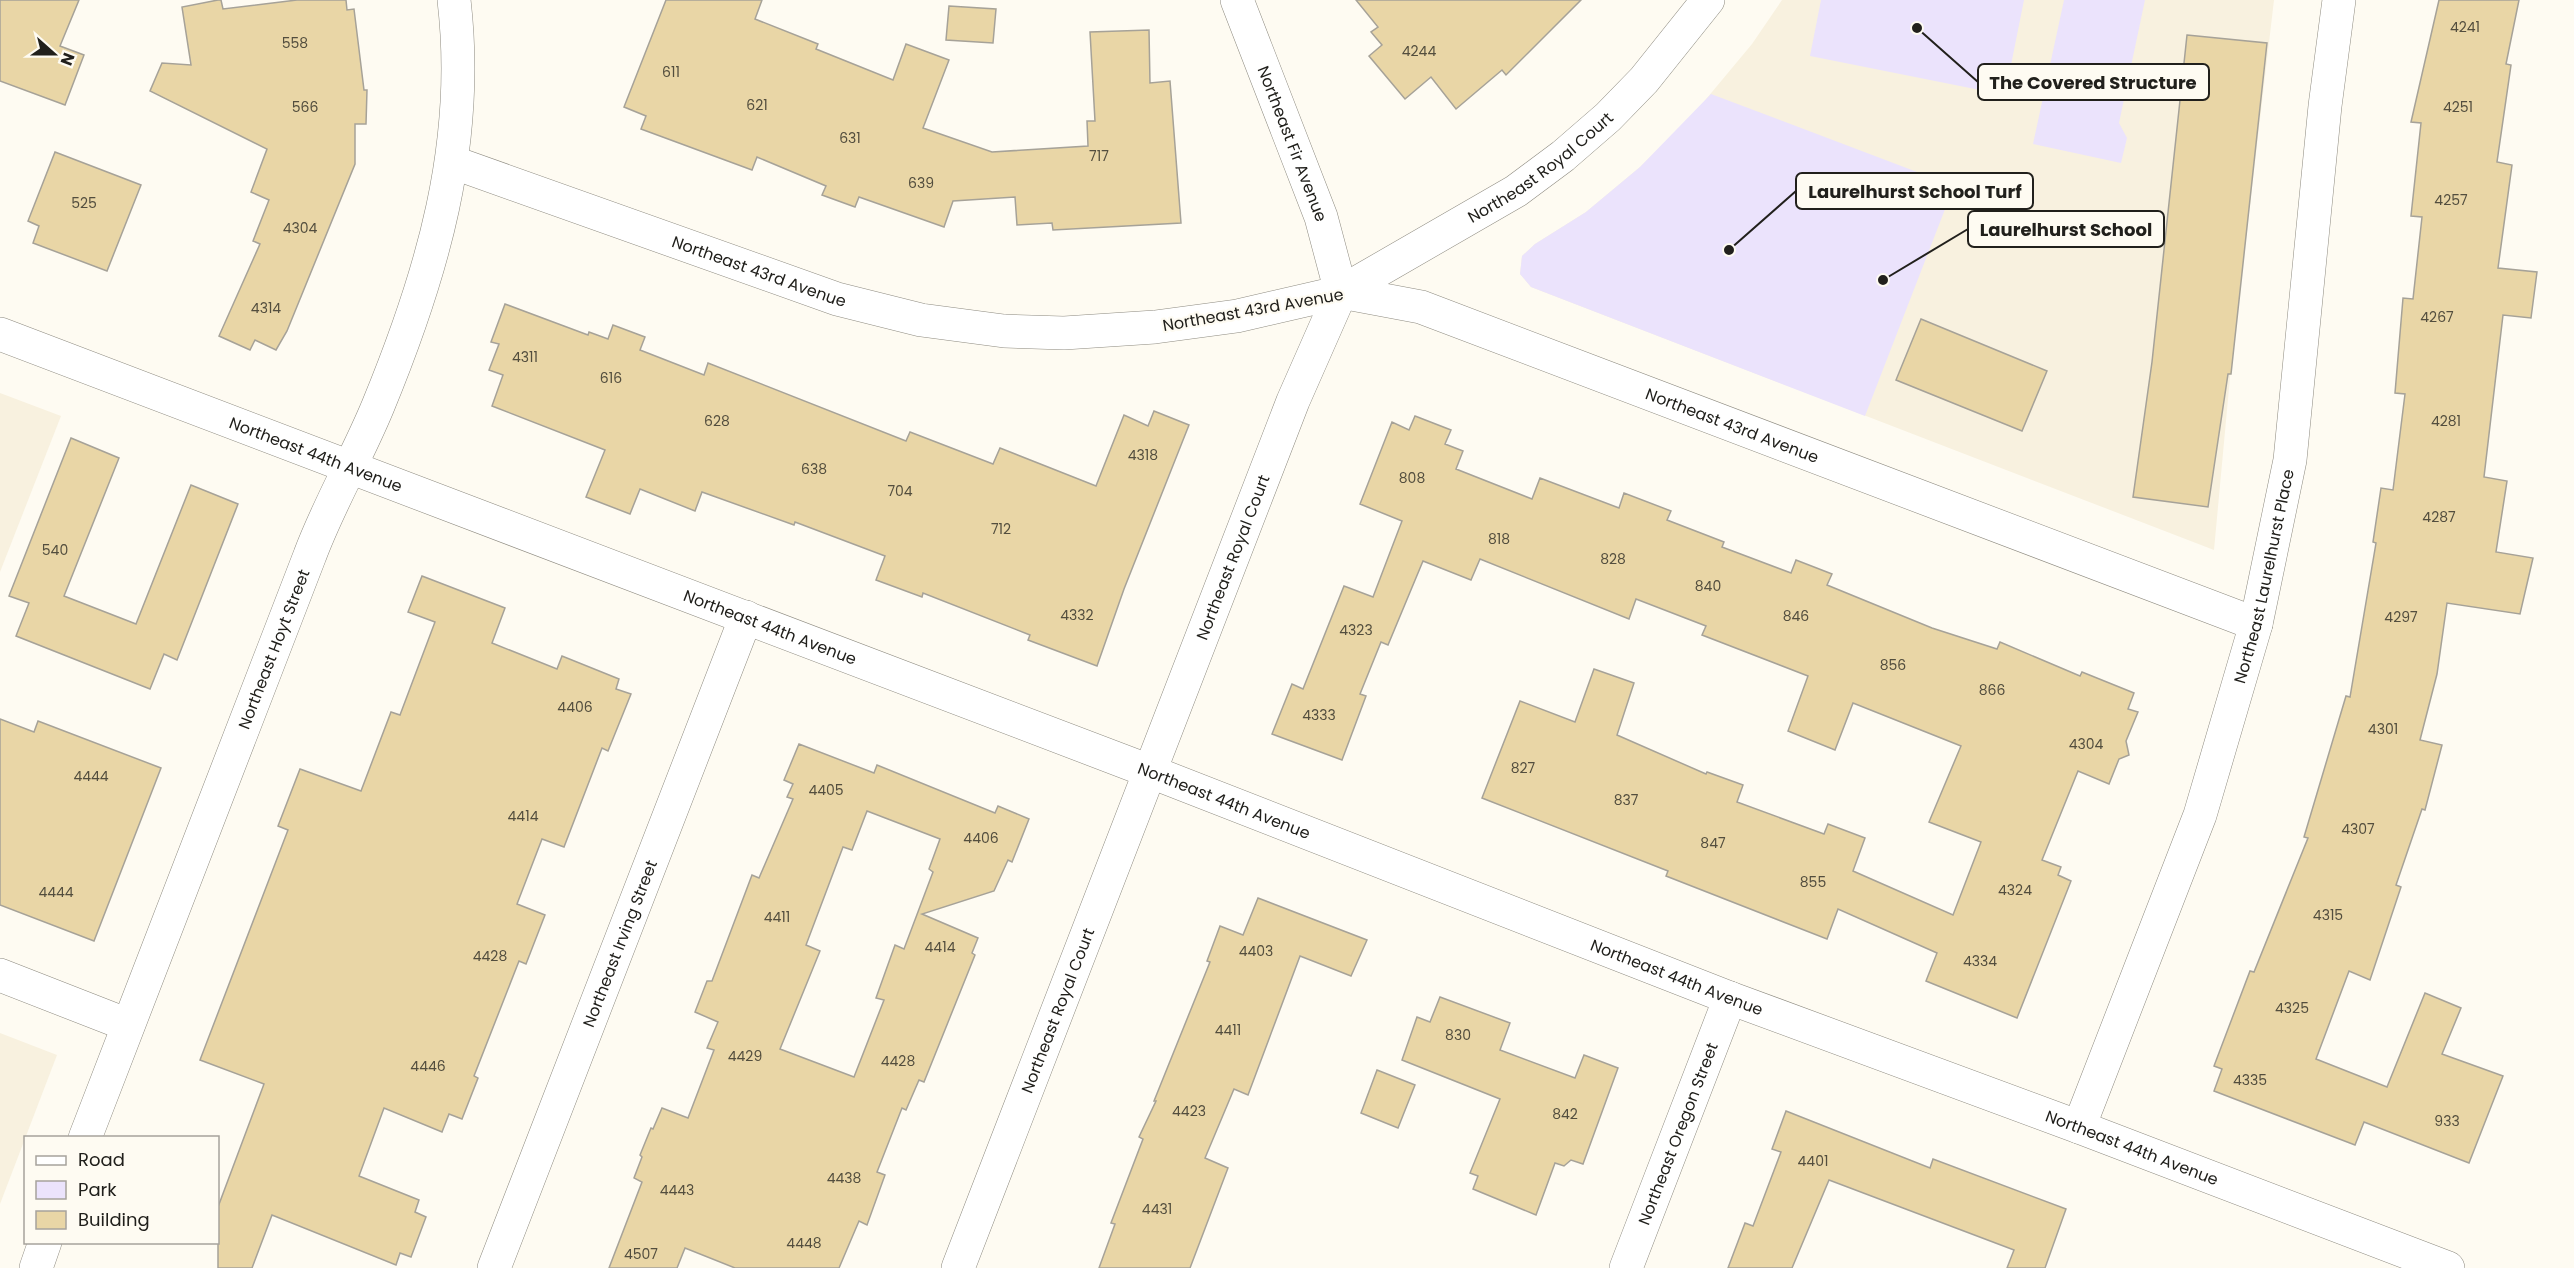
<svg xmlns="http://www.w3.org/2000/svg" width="2574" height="1268" viewBox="0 0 2574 1268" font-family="Poppins,sans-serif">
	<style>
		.built { fill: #f8f1df }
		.green { fill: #ebe3fc }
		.building { fill: #e9d6a6; stroke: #a6a298; stroke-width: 1.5; fill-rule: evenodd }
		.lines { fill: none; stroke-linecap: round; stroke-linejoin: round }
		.minor-casing { stroke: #8e8b81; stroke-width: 34 }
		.minor { stroke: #fff; stroke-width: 33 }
		.labels { text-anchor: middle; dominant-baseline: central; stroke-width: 4.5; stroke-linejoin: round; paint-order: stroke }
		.number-label { font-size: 14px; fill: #534e3e }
		.street-label { font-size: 16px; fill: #21201c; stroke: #fefbf2 }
		.leader { fill: none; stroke: #21201c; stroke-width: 2 }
		.callout-dot { fill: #21201c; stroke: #fefbf2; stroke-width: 2 }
		.callout { fill: #fefbf2; stroke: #21201c; stroke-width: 2 }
		.callout-label { font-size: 18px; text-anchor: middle; font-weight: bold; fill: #21201c }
	</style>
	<rect width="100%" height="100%" fill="#fefbf2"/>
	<g class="built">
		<path d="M1782,0H2274L2231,367L2214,550L1531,287L1520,274L1522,256L1535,244L1586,212L1640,167L1692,116L1752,44Z"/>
		<path d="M0,393L61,416L0,572Z"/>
		<path d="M0,1033L57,1055L0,1204Z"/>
	</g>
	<g class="green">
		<path d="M1821,0H2024L2005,95L1810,56Z"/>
		<path d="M2064,0H2145L2119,123L2127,138L2121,163L2033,144Z"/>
		<path d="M1711,94L1954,186L1865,416L1531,287L1520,274L1522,256L1535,244L1586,212L1640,167Z"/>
	</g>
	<g class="building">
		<path d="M0,0H79L60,46L84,55L65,105L0,81Z"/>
		<path d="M218,0H221L223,9L297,0H346L347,10L354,9L364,90H367L366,124H355V164L287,331L276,350L255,340L250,350L219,336L260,244L253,241L269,200L251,192L267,149L150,91L162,63L191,65L182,7Z"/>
		<path d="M666,0H762L755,19L818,44L816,49L893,80L906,44L949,60L923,128L992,152L1088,146L1087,121H1095L1090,32L1149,30L1150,83L1170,81L1181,223L1053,230L1052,223L1017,225L1015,197L953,201L944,227L859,197L855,207L822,195L826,186L757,157L752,170L641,129L646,116L624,107Z"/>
		<path d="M1356,0H1581L1506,75L1502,70L1456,109L1431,77L1405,99L1369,56L1382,45L1371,32L1378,27Z"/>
		<path d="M2439,0H2519L2506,64L2511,65L2497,162L2512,165L2498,268L2537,272L2531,318L2503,315L2484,477L2507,481L2496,552L2533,558L2520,614L2447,603L2437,674L2420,740L2442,745L2425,810L2422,809L2396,885L2401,887L2370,980L2349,971L2316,1059L2387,1087L2425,993L2461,1008L2442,1054L2503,1076L2469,1163L2364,1122L2355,1145L2214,1091L2222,1069L2214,1066L2250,971L2254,972L2308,838L2304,837L2346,696L2350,697L2376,543L2373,542L2381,488L2393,490L2405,394L2395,393L2403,298L2413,299L2422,217L2411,216L2421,123L2411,122Z"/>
		<path d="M949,6L996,9L993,43L946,40Z"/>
		<path d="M2187,35L2267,43L2231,374H2228L2208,507L2133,497L2152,362Z"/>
		<path d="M55,152L141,185L107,271L33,243L39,226L28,221Z"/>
		<path d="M505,304L588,335L589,332L608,339L613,325L645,337L640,350L704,375L708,363L906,441L910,432L993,464L1000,448L1096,486L1124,415L1148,426L1154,411L1189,425L1124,589L1097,666L1028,640L1030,635L923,593L922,597L876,580L885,556L795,522L794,525L702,492L695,511L640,489L630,514L586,497L605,450L492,406L503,375L489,370L499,344L491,342Z"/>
		<path d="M1921,319L2047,371L2022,431L1896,380Z"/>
		<path d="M1415,416L1451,430L1445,444L1463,451L1456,469L1532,499L1540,478L1619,508L1624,493L1671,511L1667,520L1724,542L1722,547L1791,573L1796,560L1832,574L1827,585L1932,628L1997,649L2000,642L2080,676L2082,672L2134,693L2128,709L2138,712L2126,741L2129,755L2119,759L2109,784L2078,771L2042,860L2061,867L2058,875L2071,881L2017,1018L1926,981L1937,953L1838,909L1827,939L1666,876L1668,871L1482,798L1520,701L1575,722L1594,669L1634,683L1617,735L1706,774L1707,772L1743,785L1737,802L1824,834L1828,824L1865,838L1853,871L1953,915L1981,842L1929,822L1961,746L1853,703L1835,750L1788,731L1808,676L1702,635L1706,626L1636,599L1629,619L1480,559L1471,580L1423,561L1388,645L1381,642L1360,694L1366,696L1342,760L1272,734L1292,684L1303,689L1344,586L1373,597L1402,521L1360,504L1392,422L1409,430Z"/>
		<path d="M71,438L119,458L64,596L136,624L191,485L238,504L177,660L164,654L150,689L16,636L29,603L9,596Z"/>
		<path d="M422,576L505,608L492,643L557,669L562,656L619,679L616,689L631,694L608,751L602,748L564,847L542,839L517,904L545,915L526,964L519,961L474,1076L478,1078L462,1119L449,1114L442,1132L384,1108L359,1176L419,1200L415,1212L426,1217L411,1257L400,1253L396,1265L272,1215L252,1268H218V1207L264,1084L200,1060L288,830L278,826L300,769L361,791L391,712L400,715L435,622L408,612Z"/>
		<path d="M0,719L34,732L38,721L161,768L94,941L0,905Z"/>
		<path d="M799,744L874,773L877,765L995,813L998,806L1029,819L1012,862L1008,860L994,891L922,914L978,938L972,953L975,955L924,1082L919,1080L906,1110L902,1108L877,1172L885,1175L867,1225L859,1221L839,1268H735L685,1248L677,1268H609L642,1182L634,1178L642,1157L640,1155L651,1128L653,1129L662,1108L688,1118L714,1050L707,1048L718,1022L695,1012L707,981H712L752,875L759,878L793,799L787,797L793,784L784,780ZM867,811L940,839L929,869L933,872L904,949L895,945L876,998L884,1000L854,1077L780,1049L820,951L806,945L843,847L852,850Z"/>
		<path d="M1258,898L1367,940L1351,976L1300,956L1248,1095L1234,1089L1205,1158L1228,1168L1190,1268H1099L1115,1224L1111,1223L1143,1139L1139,1137L1156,1101H1154L1210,962L1207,961L1220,926L1243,935Z"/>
		<path d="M1440,997L1510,1023L1500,1050L1575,1078L1584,1055L1618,1068L1583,1164L1571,1160L1564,1166L1555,1163L1536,1215L1473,1189L1478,1176L1470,1173L1500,1099L1402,1060L1417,1017L1430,1022Z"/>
		<path d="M1377,1070L1415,1085L1398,1128L1361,1113Z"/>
		<path d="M1786,1111L1930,1168L1933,1159L2066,1209L2045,1268H2007L2014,1250L1829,1180L1792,1268H1728L1745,1223L1753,1226L1781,1152L1772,1149Z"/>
	</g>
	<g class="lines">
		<g class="minor-casing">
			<g id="minor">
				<path id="s1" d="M1237,0L1321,217L1341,292"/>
				<path id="s2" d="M452,162L837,299L921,320L1004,331L1064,333L1155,327L1237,316L1341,292L1421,307L2256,624"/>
				<path id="s3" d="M0,334L1149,771L1730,998L2079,1127L2448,1268"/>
				<path d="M0,975L128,1025"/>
				<path id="s4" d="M2079,1127L2200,815L2256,624L2290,460L2325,106L2339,0"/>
				<path id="s5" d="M85,1138C160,943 235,749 310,555C329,504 357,457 378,406C432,275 471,144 454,0"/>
				<path d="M36,1268L45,1242"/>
				<path id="s6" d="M494,1268L746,617"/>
				<path id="s7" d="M958,1268L1293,401L1341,292L1516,191L1563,156L1608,117L1644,80L1708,0"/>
				<path id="s8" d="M1626,1268L1730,998"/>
			</g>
		</g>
		<use href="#minor" class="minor"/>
	</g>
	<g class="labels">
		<g class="number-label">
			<text x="2465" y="27">4241</text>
			<text x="295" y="43">558</text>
			<text x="1419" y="51">4244</text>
			<text x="671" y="72">611</text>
			<text x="757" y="105">621</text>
			<text x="305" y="107">566</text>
			<text x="2458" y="107">4251</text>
			<text x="850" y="138">631</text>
			<text x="1099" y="156">717</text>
			<text x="921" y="183">639</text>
			<text x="2451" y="200">4257</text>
			<text x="84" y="203">525</text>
			<text x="300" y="228">4304</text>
			<text x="266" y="308">4314</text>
			<text x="2437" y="317">4267</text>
			<text x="525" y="357">4311</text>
			<text x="611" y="378">616</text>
			<text x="717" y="421">628</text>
			<text x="2446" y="421">4281</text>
			<text x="1143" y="455">4318</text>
			<text x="814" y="469">638</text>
			<text x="1412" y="478">808</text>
			<text x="900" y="491">704</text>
			<text x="2439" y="517">4287</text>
			<text x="1001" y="529">712</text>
			<text x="1499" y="539">818</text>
			<text x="55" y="550">540</text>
			<text x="1613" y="559">828</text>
			<text x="1708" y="586">840</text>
			<text x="1077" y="615">4332</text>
			<text x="1796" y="616">846</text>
			<text x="2401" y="617">4297</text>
			<text x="1356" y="630">4323</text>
			<text x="1893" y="665">856</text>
			<text x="1992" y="690">866</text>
			<text x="575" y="707">4406</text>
			<text x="1319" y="715">4333</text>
			<text x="2383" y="729">4301</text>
			<text x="2086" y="744">4304</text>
			<text x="1523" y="768">827</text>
			<text x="91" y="776">4444</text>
			<text x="826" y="790">4405</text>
			<text x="1626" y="800">837</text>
			<text x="523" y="816">4414</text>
			<text x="2358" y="829">4307</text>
			<text x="981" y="838">4406</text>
			<text x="1713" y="843">847</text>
			<text x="1813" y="882">855</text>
			<text x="2015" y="890">4324</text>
			<text x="56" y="892">4444</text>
			<text x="2328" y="915">4315</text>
			<text x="777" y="917">4411</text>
			<text x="940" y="947">4414</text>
			<text x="1256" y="951">4403</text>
			<text x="490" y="956">4428</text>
			<text x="1980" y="961">4334</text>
			<text x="2292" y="1008">4325</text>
			<text x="1228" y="1030">4411</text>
			<text x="1458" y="1035">830</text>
			<text x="745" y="1056">4429</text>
			<text x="898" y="1061">4428</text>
			<text x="428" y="1066">4446</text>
			<text x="2250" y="1080">4335</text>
			<text x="1189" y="1111">4423</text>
			<text x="1565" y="1114">842</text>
			<text x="2447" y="1121">933</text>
			<text x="1813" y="1161">4401</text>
			<text x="844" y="1178">4438</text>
			<text x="677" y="1190">4443</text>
			<text x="1157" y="1209">4431</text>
			<text x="804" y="1243">4448</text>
			<text x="641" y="1254">4507</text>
		</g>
		<g class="street-label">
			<text stroke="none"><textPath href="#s1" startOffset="154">Northeast Fir Avenue</textPath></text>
			<text stroke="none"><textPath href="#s7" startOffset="1284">Northeast Royal Court</textPath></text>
			<text stroke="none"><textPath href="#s2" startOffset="326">Northeast 43rd Avenue</textPath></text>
			<text transform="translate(1253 310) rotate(-10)">Northeast 43rd Avenue</text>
			<text stroke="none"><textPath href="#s2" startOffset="1334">Northeast 43rd Avenue</textPath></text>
			<text stroke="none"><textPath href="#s3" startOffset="338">Northeast 44th Avenue</textPath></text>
			<text stroke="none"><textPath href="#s7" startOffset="762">Northeast Royal Court</textPath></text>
			<text stroke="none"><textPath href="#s4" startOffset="582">Northeast Laurelhurst Place</textPath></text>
			<text stroke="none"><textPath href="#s3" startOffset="824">Northeast 44th Avenue</textPath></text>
			<text stroke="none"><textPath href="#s5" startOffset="524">Northeast Hoyt Street</textPath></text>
			<text stroke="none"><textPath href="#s3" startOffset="1310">Northeast 44th Avenue</textPath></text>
			<text stroke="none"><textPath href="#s6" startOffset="348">Northeast Irving Street</textPath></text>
			<text stroke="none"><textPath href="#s3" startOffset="1796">Northeast 44th Avenue</textPath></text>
			<text stroke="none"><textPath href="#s7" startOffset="276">Northeast Royal Court</textPath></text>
			<text stroke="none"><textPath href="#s8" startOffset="144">Northeast Oregon Street</textPath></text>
			<text stroke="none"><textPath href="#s3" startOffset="2282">Northeast 44th Avenue</textPath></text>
		</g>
	</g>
	<path class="leader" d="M1917 28L1978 82M1729 250L1796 191M1883 280L1968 229"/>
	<g class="callout-dot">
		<circle cx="1917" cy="28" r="6"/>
		<circle cx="1729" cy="250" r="6"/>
		<circle cx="1883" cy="280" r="6"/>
	</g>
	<g class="callout">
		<rect x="1978" y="64" width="231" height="36" rx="6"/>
		<rect x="1796" y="173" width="237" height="36" rx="6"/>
		<rect x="1968" y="211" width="196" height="36" rx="6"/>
	</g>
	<g class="callout-label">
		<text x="2093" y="89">The Covered Structure</text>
		<text x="1915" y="198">Laurelhurst School Turf</text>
		<text x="2066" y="236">Laurelhurst School</text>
	</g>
	<rect x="24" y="1136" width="195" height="108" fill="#fefbf2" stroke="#a6a39c" stroke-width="1.5"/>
	<rect x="36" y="1156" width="30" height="9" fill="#ffffff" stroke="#a6a39c" stroke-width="1.5"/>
	<text x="78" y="1166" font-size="18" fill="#21201c">Road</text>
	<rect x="36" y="1181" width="30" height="18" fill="#ebe3fc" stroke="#a6a39c" stroke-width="1.5"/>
	<text x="78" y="1196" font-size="18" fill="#21201c">Park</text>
	<rect x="36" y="1211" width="30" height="18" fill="#e9d6a6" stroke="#a6a39c" stroke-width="1.5"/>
	<text x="78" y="1226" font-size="18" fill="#21201c">Building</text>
	<g transform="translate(54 54) rotate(111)" stroke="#fefbf2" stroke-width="4.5" paint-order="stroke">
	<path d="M0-4.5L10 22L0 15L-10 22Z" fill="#21201c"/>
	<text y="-9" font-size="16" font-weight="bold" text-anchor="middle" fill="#21201c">N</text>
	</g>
</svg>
